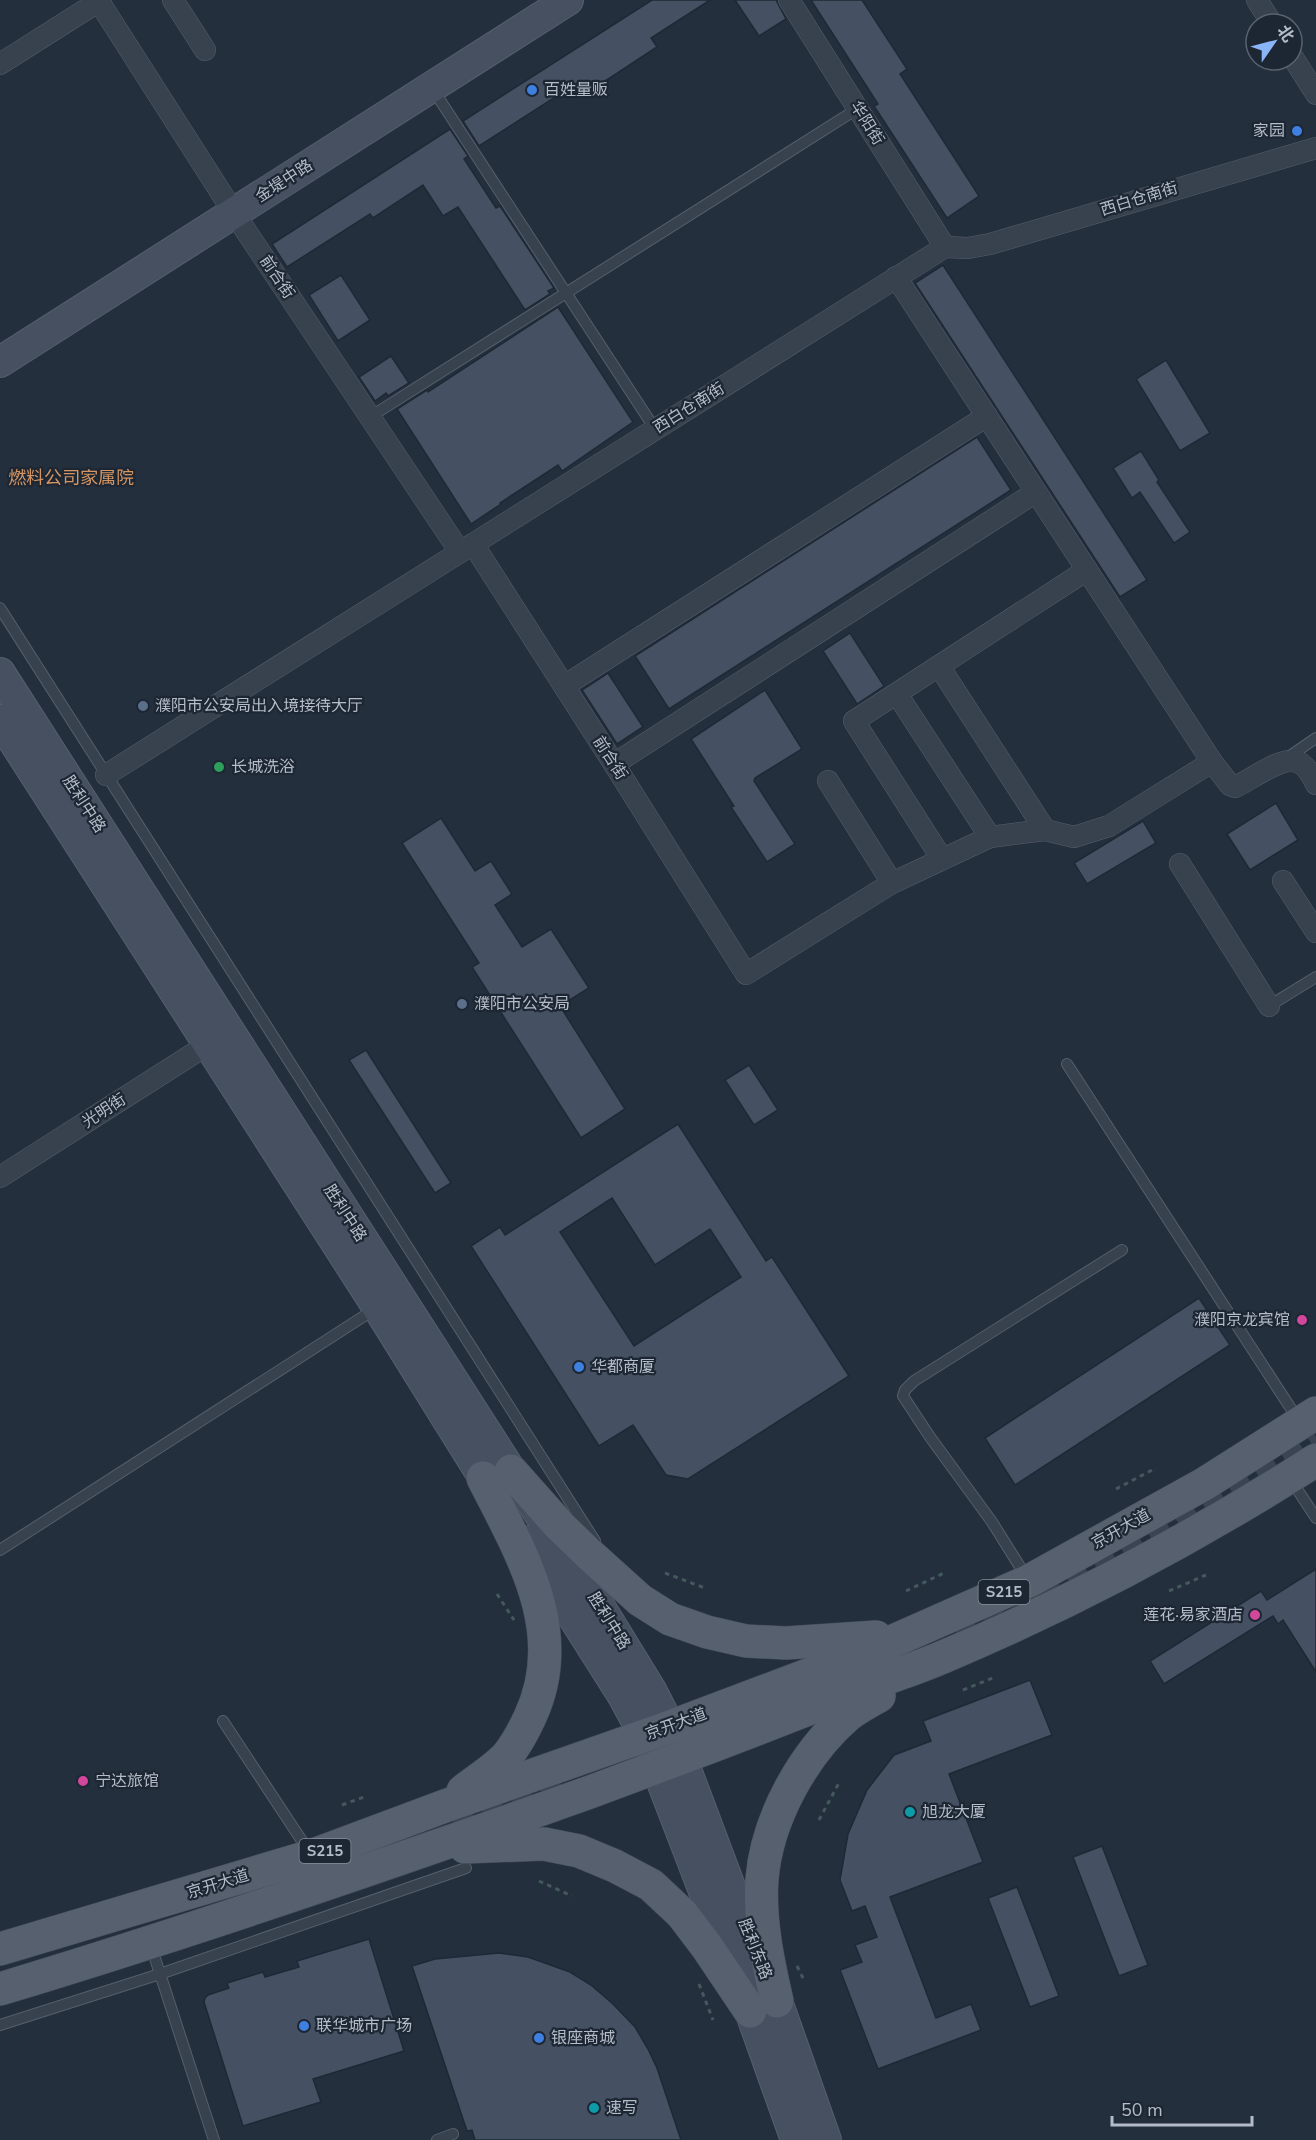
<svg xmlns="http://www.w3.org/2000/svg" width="1316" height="2140" viewBox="0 0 1316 2140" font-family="'Nunito Sans','Noto Sans SC',sans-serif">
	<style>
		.building { fill: #455162; stroke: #1f2835; stroke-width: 1.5; fill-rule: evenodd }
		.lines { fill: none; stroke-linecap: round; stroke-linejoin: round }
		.street-tunnel { stroke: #3a4453; stroke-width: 21; stroke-dasharray: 21 10; stroke-linecap: butt }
		.lane-casing { stroke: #565f6c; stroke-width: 12 }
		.street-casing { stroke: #565f6c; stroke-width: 22 }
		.secondary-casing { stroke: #565f6c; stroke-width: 32 }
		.primary-casing { stroke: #414a57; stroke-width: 34 }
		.path { stroke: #44595c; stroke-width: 3; stroke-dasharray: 4.5 4.5; stroke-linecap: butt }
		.lane { stroke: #38414e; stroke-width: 10 }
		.street { stroke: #38414e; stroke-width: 21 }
		.secondary { stroke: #465061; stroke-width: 30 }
		.primary { stroke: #56606e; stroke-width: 33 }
		.shop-dot { fill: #3f7fe0; stroke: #1d2633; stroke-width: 2 }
		.service-dot { fill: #5c6f8a; stroke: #1d2633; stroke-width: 2 }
		.leisure-dot { fill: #2e9e5b; stroke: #1d2633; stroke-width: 2 }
		.hotel-dot { fill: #d1479c; stroke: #1d2633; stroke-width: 2 }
		.culture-dot { fill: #0f9aa8; stroke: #1d2633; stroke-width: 2 }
		.labels { text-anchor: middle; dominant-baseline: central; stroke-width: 4.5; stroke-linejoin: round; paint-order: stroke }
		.shield { fill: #1d2633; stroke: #878f9c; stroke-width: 1.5 }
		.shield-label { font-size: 15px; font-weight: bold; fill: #b4bcc9 }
		.poi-label { font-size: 16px; fill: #b4bcc9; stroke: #1d2633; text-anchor: start }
		.street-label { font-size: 16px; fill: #b4bcc9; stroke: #1d2633 }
		.neighbourhood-label { font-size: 18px; fill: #d59563; stroke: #1d2633 }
	</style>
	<rect width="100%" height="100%" fill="#242f3e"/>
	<g class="building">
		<path d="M652,0H710L651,38L657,47L584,95L577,83L479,146L463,121Z"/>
		<path d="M735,0H776L786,19L759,36Z"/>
		<path d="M811,0H862L907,69L900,74L979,196L947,218L874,106L878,104Z"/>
		<path d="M450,129L468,156L464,159L496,208L500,206L554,288L548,291L550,294L525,310L458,207L443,216L423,185L373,218L370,214L287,267L272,244Z"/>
		<path d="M943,265L1147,580L1120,597L915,283Z"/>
		<path d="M341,275L370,320L338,341L309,295Z"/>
		<path d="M558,307L633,422L562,471L558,465L500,503L501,504L471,524L397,409L427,390L428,392Z"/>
		<path d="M391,356L409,383L388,396L386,393L375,401L359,377Z"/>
		<path d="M1166,360L1210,433L1180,451L1136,379Z"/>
		<path d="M977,437L1011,490L669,709L635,656Z"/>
		<path d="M1141,451L1159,480L1157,482L1190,532L1174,543L1140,492L1132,498L1113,468Z"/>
		<path d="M850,633L884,686L857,704L823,651Z"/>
		<path d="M608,673L643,727L617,744L582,690Z"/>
		<path d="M765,690L802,749L755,778L754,781L795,844L767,862L731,807L734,806L691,739Z"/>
		<path d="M1276,803L1298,840L1250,870L1227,834Z"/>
		<path d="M441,818L475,871L491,861L512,894L495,905L522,947L551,929L589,988L560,1006L625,1109L581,1138L472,967L479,963L402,843Z"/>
		<path d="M1143,821L1156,843L1087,884L1074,863Z"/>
		<path d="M366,1050L451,1183L435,1193L349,1060Z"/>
		<path d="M749,1065L778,1110L754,1125L725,1080Z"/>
		<path d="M678,1124L766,1261L772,1257L849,1376L688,1479L666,1475L633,1425L599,1446L471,1246L500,1227L505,1235ZM612,1198L655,1265L710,1229L741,1277L634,1346L560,1232Z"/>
		<path d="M1199,1298L1230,1345L1015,1485L985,1438Z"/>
		<path d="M1316,1569V1672L1283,1620L1278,1624L1273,1616L1164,1684L1150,1661L1261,1591L1267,1600Z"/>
		<path d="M1030,1680L1052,1735L949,1774L983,1862L890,1897L936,2018L971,2004L981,2030L878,2069L840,1970L862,1962L855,1945L877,1937L865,1906L852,1911L840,1880L848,1834L867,1790L894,1755L931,1741L923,1721Z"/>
		<path d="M1102,1846L1148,1965L1119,1976L1073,1857Z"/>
		<path d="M1017,1887L1059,1996L1030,2007L988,1898Z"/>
		<path d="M369,1939L404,2051L313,2079L321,2102L243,2126L204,2002L205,1998L208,1995L229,1988L227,1983L263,1972L265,1977L299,1967L297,1961Z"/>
		<path d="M499,1953L528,1957L570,1972L591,1985L613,2004L635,2027L648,2049L657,2068L681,2140H475L472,2130L467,2131L412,1966L435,1959Z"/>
	</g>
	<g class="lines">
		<g class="street-tunnel">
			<path d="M955,1631L1033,1598L1175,1523L1316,1437"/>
			<path d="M454,1824L562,1782"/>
		</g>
		<g class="lane-casing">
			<g id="lane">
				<path d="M432,88L655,429"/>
				<path d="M370,417L857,109"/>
				<path d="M0,608L595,1541"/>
				<path d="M1287,758L1316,738"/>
				<path d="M1269,1006L1316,977"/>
				<path d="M1067,1064L1299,1421"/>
				<path d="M1291,1480L1316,1518"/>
				<path d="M0,1550L375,1309"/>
				<path d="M1027,1578L992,1522L930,1437L903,1396L905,1390L914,1381L1122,1250"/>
				<path d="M223,1721L310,1853"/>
				<path d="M151,1946L214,2140"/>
				<path d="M0,2025L160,1974L466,1868"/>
				<path d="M437,2140L453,2134"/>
			</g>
		</g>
		<g class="street-casing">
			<g id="street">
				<path d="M98,0L234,213L460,552"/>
				<path d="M173,0L205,50"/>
				<path d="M789,0L945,247"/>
				<path d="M1257,0L1272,24"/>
				<path d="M1292,56L1316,94"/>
				<path d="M0,64L101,0"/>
				<path d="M473,544L614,764L746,974L892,883L990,837L1045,830L1074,837L1109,826L1212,762L896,277"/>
				<path d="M939,666L1045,830"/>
				<path d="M564,686L987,416"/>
				<path d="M897,694L990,837"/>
				<path d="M1212,762L1230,785L1235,787C1253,780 1288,748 1305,767C1310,772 1313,778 1316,784"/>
				<path d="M614,764L1036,492"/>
				<path d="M106,775L945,247L968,248L990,244L1316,148"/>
				<path d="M828,781L892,883"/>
				<path d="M942,859L854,721L1087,570"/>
				<path d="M1180,864L1269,1006"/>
				<path d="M1283,881L1316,932"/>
				<path d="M0,1177L207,1045"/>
			</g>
		</g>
		<g class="secondary-casing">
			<g id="secondary">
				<path d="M0,362L568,0"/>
				<path d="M0,673L511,1471L589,1589L651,1690L670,1727L752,1945L777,2001L826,2140"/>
				<path d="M0,720L378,1308L497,1499"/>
				<path d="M525,1541L623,1696L644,1735L750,2011L796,2140"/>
			</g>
		</g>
		<g class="primary-casing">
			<g id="primary">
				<path d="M511,1471L559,1525L589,1554L640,1600L670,1619L707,1632L746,1641L786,1643L876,1637"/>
				<path d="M463,1791C477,1780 495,1769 507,1756C516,1745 524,1730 530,1717C570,1632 521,1553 483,1478"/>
				<path d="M465,1847L544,1844L579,1851L615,1866L651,1885L682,1914L707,1947L750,2011"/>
				<path d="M0,1949L311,1856L445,1806L670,1727L866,1653L1029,1581L1204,1484L1316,1413"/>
				<path d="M0,1989C199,1929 394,1862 590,1792C679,1759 768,1725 857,1690C885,1678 915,1669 943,1657C1071,1603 1199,1535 1316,1460"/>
				<path d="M777,2001C768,1962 759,1920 762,1879C767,1819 803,1754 848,1715C857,1708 868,1702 879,1696"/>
			</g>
		</g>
		<g class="path">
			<path d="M1116,1489L1156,1468"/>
			<path d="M665,1573L705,1588"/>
			<path d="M906,1591L946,1572"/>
			<path d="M1169,1591L1206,1575"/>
			<path d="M497,1594L514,1620"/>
			<path d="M963,1690L995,1677"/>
			<path d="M342,1805L367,1796"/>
			<path d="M819,1820L840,1781"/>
			<path d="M539,1881L572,1896"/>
			<path d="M797,1966L805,1982"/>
			<path d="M699,1984L713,2020"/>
		</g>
		<use href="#lane" class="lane"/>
		<use href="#street" class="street"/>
		<use href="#secondary" class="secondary"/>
		<use href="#primary" class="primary"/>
	</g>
	<g class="shop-dot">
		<circle cx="532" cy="90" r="6"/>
		<circle cx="1297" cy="131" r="6"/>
		<circle cx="579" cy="1367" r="6"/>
		<circle cx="304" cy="2026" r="6"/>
		<circle cx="539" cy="2038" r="6"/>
	</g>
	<g class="service-dot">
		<circle cx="143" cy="706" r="6"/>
		<circle cx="462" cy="1004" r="6"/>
	</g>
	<circle class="leisure-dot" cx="219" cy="767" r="6"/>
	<g class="hotel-dot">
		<circle cx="1302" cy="1320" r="6"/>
		<circle cx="1255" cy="1615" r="6"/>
		<circle cx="83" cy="1781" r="6"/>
	</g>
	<g class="culture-dot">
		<circle cx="910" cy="1812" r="6"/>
		<circle cx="594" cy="2108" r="6"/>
	</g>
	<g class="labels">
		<g class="shield">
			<rect x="978.5" y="1580" width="51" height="24" rx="4.5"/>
			<rect x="299.5" y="1839" width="51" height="24" rx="4.5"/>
		</g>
		<g class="shield-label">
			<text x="1004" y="1592">S215</text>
			<text x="325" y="1851">S215</text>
		</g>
		<g class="poi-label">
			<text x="544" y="90">百姓量贩</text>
			<text x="1285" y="131" text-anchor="end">家园</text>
			<text x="155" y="706">濮阳市公安局出入境接待大厅</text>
			<text x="231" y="767">长城洗浴</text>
			<text x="474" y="1004">濮阳市公安局</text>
			<text x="1290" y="1320" text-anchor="end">濮阳京龙宾馆</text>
			<text x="591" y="1367">华都商厦</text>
			<text x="1243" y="1615" text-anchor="end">莲花·易家酒店</text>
			<text x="95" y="1781">宁达旅馆</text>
			<text x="922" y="1812">旭龙大厦</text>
			<text x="316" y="2026">联华城市广场</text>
			<text x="551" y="2038">银座商城</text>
			<text x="606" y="2108">速写</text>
		</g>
		<g class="street-label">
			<text transform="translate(867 123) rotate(58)">华阳街</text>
			<text transform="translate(284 181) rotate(-33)">金堤中路</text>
			<text transform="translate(1139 199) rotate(-17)">西白仓南街</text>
			<text transform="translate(277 277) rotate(56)">前合街</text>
			<text transform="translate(689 408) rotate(-32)">西白仓南街</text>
			<text transform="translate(610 758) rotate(57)">前合街</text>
			<text transform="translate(84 804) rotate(57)">胜利中路</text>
			<text transform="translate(104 1111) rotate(-33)">光明街</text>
			<text transform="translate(345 1213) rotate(57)">胜利中路</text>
			<text transform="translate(1121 1529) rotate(-29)">京开大道</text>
			<text transform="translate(609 1621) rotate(58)">胜利中路</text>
			<text transform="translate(676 1724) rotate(-20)">京开大道</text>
			<text transform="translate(218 1884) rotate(-17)">京开大道</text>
			<text transform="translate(755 1949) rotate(68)">胜利东路</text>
		</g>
		<g class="neighbourhood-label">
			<text x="71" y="478">燃料公司家属院</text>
		</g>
	</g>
	<g transform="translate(1274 42) rotate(55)"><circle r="28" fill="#1d2633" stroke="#59626f" stroke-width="1.5"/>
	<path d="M0-4.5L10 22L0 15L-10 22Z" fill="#8ab4f8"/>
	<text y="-9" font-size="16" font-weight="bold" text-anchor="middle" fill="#b4bcc9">北</text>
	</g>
	<path d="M1112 2116v9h140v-9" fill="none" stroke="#b4bcc9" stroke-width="3"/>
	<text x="1121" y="2116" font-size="18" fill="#b4bcc9" stroke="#1d2633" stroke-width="4.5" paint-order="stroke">50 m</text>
</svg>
